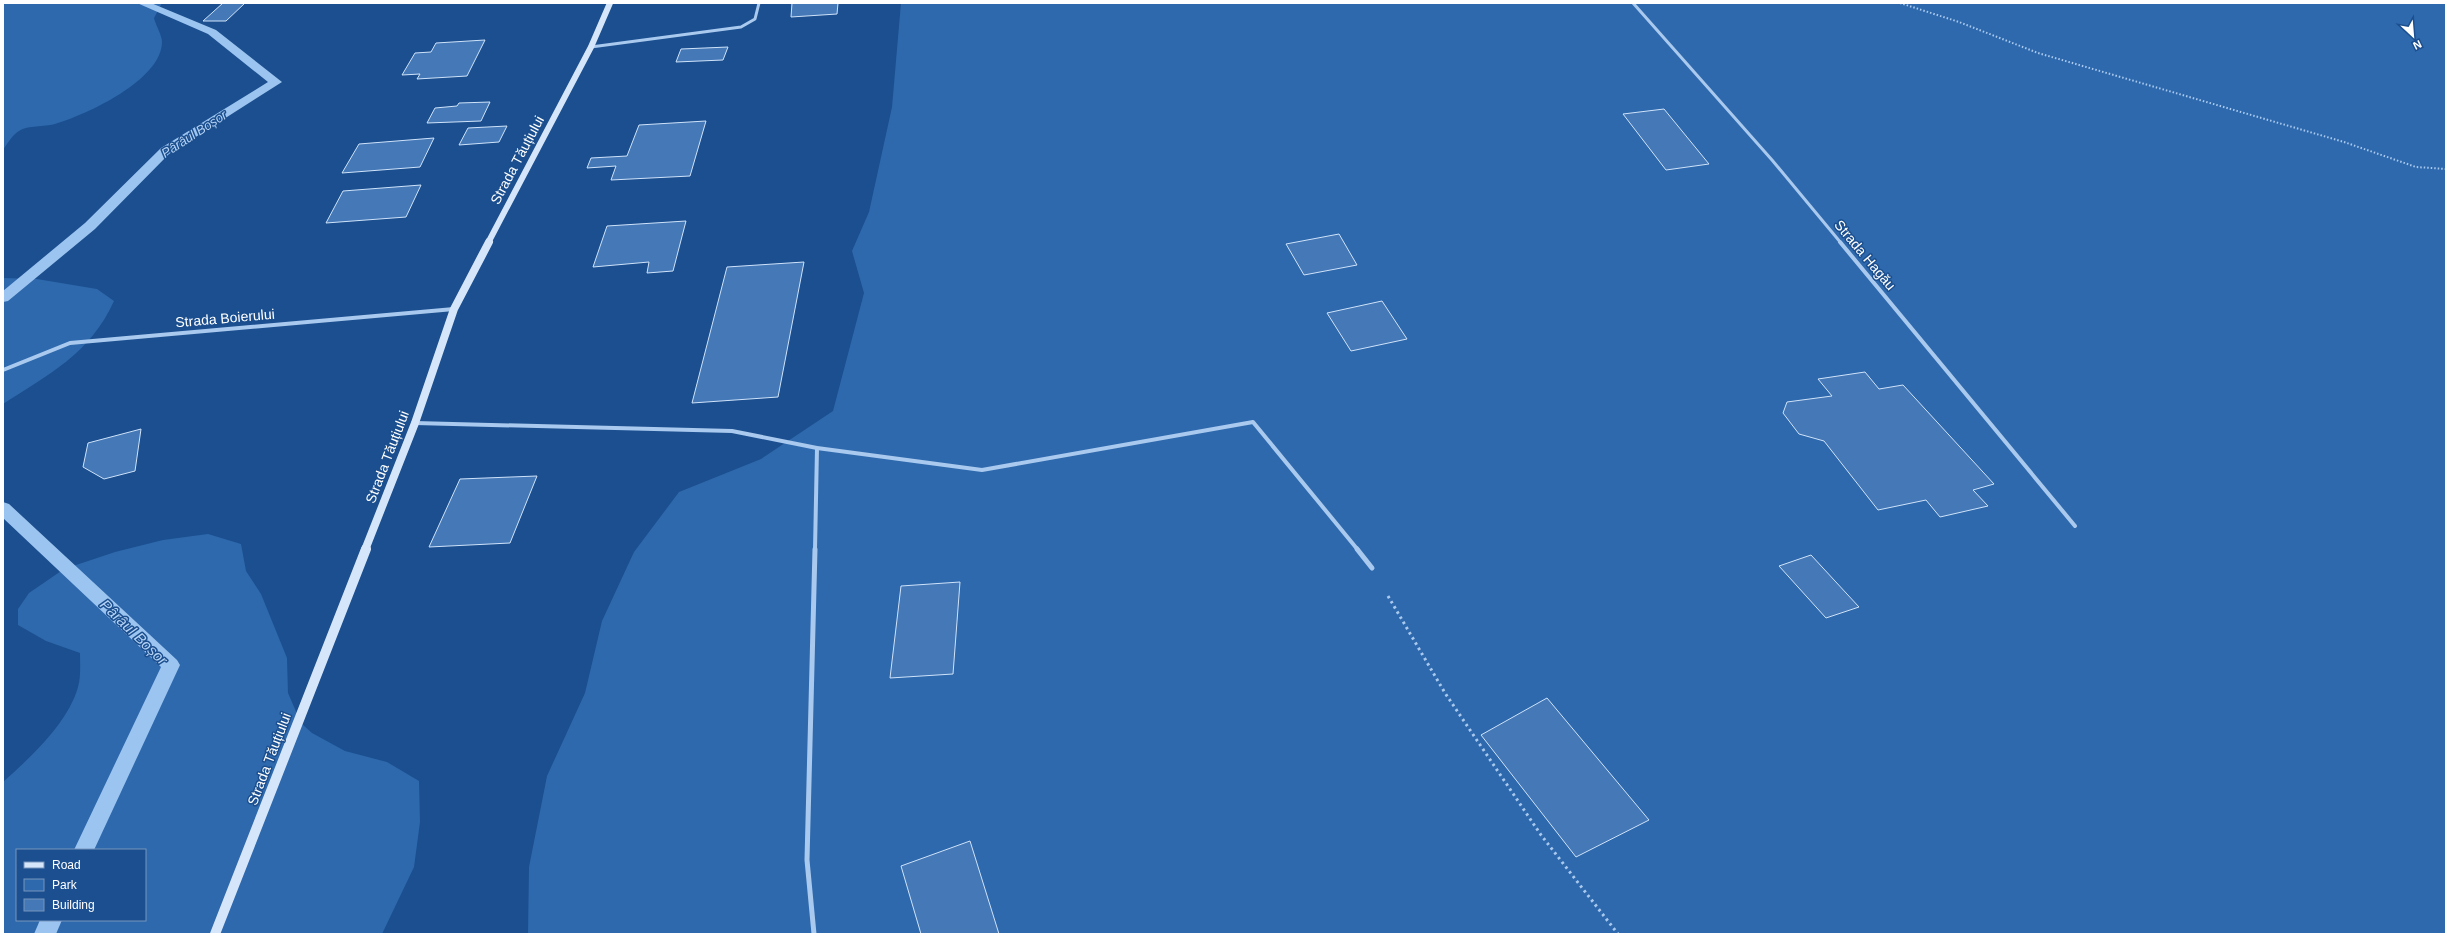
<svg xmlns="http://www.w3.org/2000/svg" width="2449" height="937" viewBox="0 0 2449 937" font-family="Helvetica,sans-serif">
	<style>
		.green { fill: #2e69ad; fill-rule: evenodd }
		.lines { fill: none; stroke-linecap: round; stroke-linejoin: round }
		.stream { fill: #9cc4f0; fill-rule: evenodd }
		.building { fill: #4478b7; stroke: #cfe3fa }
		.path-far1 { stroke: #a9c9ee; stroke-width: 2; stroke-dasharray: 1.5 2; stroke-linecap: butt }
		.path { stroke: #a9c9ee; stroke-width: 3; stroke-dasharray: 2.5 3.5; stroke-linecap: butt }
		.street-far2 { stroke: #a9c9ee; stroke-width: 3 }
		.street-far1 { stroke: #a9c9ee; stroke-width: 4 }
		.street { stroke: #a9c9ee; stroke-width: 5 }
		.secondary-far2 { stroke: #d6e6fa; stroke-width: 6 }
		.secondary-far1 { stroke: #d6e6fa; stroke-width: 8 }
		.secondary { stroke: #d6e6fa; stroke-width: 10 }
		.labels { text-anchor: middle; dominant-baseline: central; stroke-width: 3; stroke-linejoin: round; paint-order: stroke }
		.far-water-label { font-size: 13px; font-style: italic; fill: #b5d3f5; stroke: #1b4f8f }
		.street-label { font-size: 14px; fill: #fff; stroke: #1b4f8f }
		.water-label { font-size: 15px; font-style: italic; fill: #b5d3f5; stroke: #1b4f8f }
	</style>
	<rect width="100%" height="100%" fill="#1b4f8f"/>
	<g class="green">
		<path d="M3,3H162L154,18C156,26 162,35 162,42C162,80 86,115 55,124C44,127 28,125 19,131C13,134 7,144 3,150Z"/>
		<path d="M901,3H2446V934H528L529,867L547,776L585,693L602,621L634,552L679,492L761,459L833,411L864,293L852,251L869,212L892,107Z"/>
		<path d="M3,278L37,279L97,289L114,301C90,354 49,374 3,404Z"/>
		<path d="M208,534L241,544L246,571L261,594L287,658L288,693L301,723L312,733L345,751L387,762L419,781L420,822L414,867L382,934H3V782C30,758 68,723 78,687C81,677 80,663 80,653L46,641L18,625V609L29,593L64,569L115,552L163,540ZM17,850H145V920H17Z"/>
	</g>
	<g class="lines">
		<g class="stream">
			<path d="M137,3H151L216,30L282,82L169,154L95,229L8,301L3,302V291L85,223L161,148L268,82L208,34Z"/>
			<path d="M3,502L9,504L177,660L180,665L94,850H74L161,667L3,518Z"/>
			<path d="M40,920H62L56,934H34Z"/>
		</g>
	</g>
	<g class="building">
		<path d="M223,3H245L226,21H203Z"/>
		<path d="M792,3H838L837,14L791,17Z"/>
		<path d="M485,40L467,76L417,79L420,74L402,75L415,53L431,52L436,43Z"/>
		<path d="M728,47L723,60L676,62L681,49Z"/>
		<path d="M490,102L481,121L427,123L435,108L457,106L459,103Z"/>
		<path d="M1664,109L1709,164L1666,170L1623,114Z"/>
		<path d="M706,121L690,176L611,180L616,166L587,168L591,158L627,156L639,125Z"/>
		<path d="M507,126L499,142L459,145L468,128Z"/>
		<path d="M434,138L420,167L342,173L359,144Z"/>
		<path d="M421,185L406,217L326,223L343,191Z"/>
		<path d="M686,221L673,271L647,273L649,262L593,267L607,226Z"/>
		<path d="M1339,234L1357,265L1304,275L1286,244Z"/>
		<path d="M804,262L778,397L692,403L727,267Z"/>
		<path d="M1382,301L1407,339L1351,351L1327,313Z"/>
		<path d="M1865,372L1879,389L1903,385L1994,484L1973,490L1988,506L1940,517L1926,500L1878,510L1824,441L1799,434L1783,413L1787,402L1832,396L1818,379Z"/>
		<path d="M141,429L135,471L104,479L83,467L88,443Z"/>
		<path d="M537,476L510,543L429,547L460,479Z"/>
		<path d="M1811,555L1859,607L1826,618L1779,566Z"/>
		<path d="M960,582L953,674L890,678L901,586Z"/>
		<path d="M1547,698L1649,820L1576,857L1481,735Z"/>
		<path d="M970,841L999,934H921L901,866Z"/>
	</g>
	<g class="lines">
		<path class="path-far1" d="M1900,3L1959,22L2038,53L2344,142L2416,167L2446,169"/>
		<path class="path" d="M1388,596L1445,693L1541,835L1618,934"/>
		<g class="street-far2">
			<path d="M1633,3L1772,160L1841,243"/>
			<path d="M591,47L741,27L755,19L759,3"/>
		</g>
		<g class="street-far1">
			<path d="M1840,242L2075,526"/>
			<path d="M3,370L70,343L454,309"/>
			<path d="M415,423L732,431L817,448L982,470L1253,422L1358,550"/>
			<path d="M815,550L817,448"/>
		</g>
		<g class="street">
			<path d="M1357,549L1372,568"/>
			<path d="M814,934L807,860L815,549"/>
		</g>
		<path class="secondary-far2" d="M488,243L591,47L610,3"/>
		<path class="secondary-far1" d="M365,550L415,423L454,309L489,242"/>
		<path class="secondary" d="M215,934L366,549"/>
	</g>
	<g class="labels">
		<g class="far-water-label">
			<text transform="translate(194 134) rotate(-33)">Pârâul Boșor</text>
		</g>
		<g class="street-label">
			<text transform="translate(517 160) rotate(-62)">Strada Tăuțiului</text>
			<text transform="translate(1865 255) rotate(50)">Strada Hagău</text>
			<text transform="translate(225 318) rotate(-5)">Strada Boierului</text>
			<text transform="translate(387 457) rotate(-69)">Strada Tăuțiului</text>
			<text transform="translate(269 759) rotate(-69)">Strada Tăuțiului</text>
		</g>
		<g class="water-label">
			<text transform="translate(134 632) rotate(44)">Pârâul Boșor</text>
		</g>
	</g>
	<rect width="2449" height="937" fill="none" stroke="#ffffff" stroke-width="8"/>
	<rect x="16" y="849" width="130" height="72" fill="#1b4f8f" stroke="#7695bc"/>
	<rect x="24" y="862" width="20" height="6" fill="#d6e6fa" stroke="#7695bc"/>
	<text x="52" y="869" font-size="12" fill="#ffffff">Road</text>
	<rect x="24" y="879" width="20" height="12" fill="#2e69ad" stroke="#7695bc"/>
	<text x="52" y="889" font-size="12" fill="#ffffff">Park</text>
	<rect x="24" y="899" width="20" height="12" fill="#4478b7" stroke="#7695bc"/>
	<text x="52" y="909" font-size="12" fill="#ffffff">Building</text>
	<g transform="translate(2413 36) rotate(154)" stroke="#1b4f8f" stroke-width="3" paint-order="stroke">
	<path d="M0-3L7 15L0 10L-7 15Z" fill="#ffffff"/>
	<text y="-6" font-size="11" font-weight="bold" text-anchor="middle" fill="#ffffff">N</text>
	</g>
</svg>
